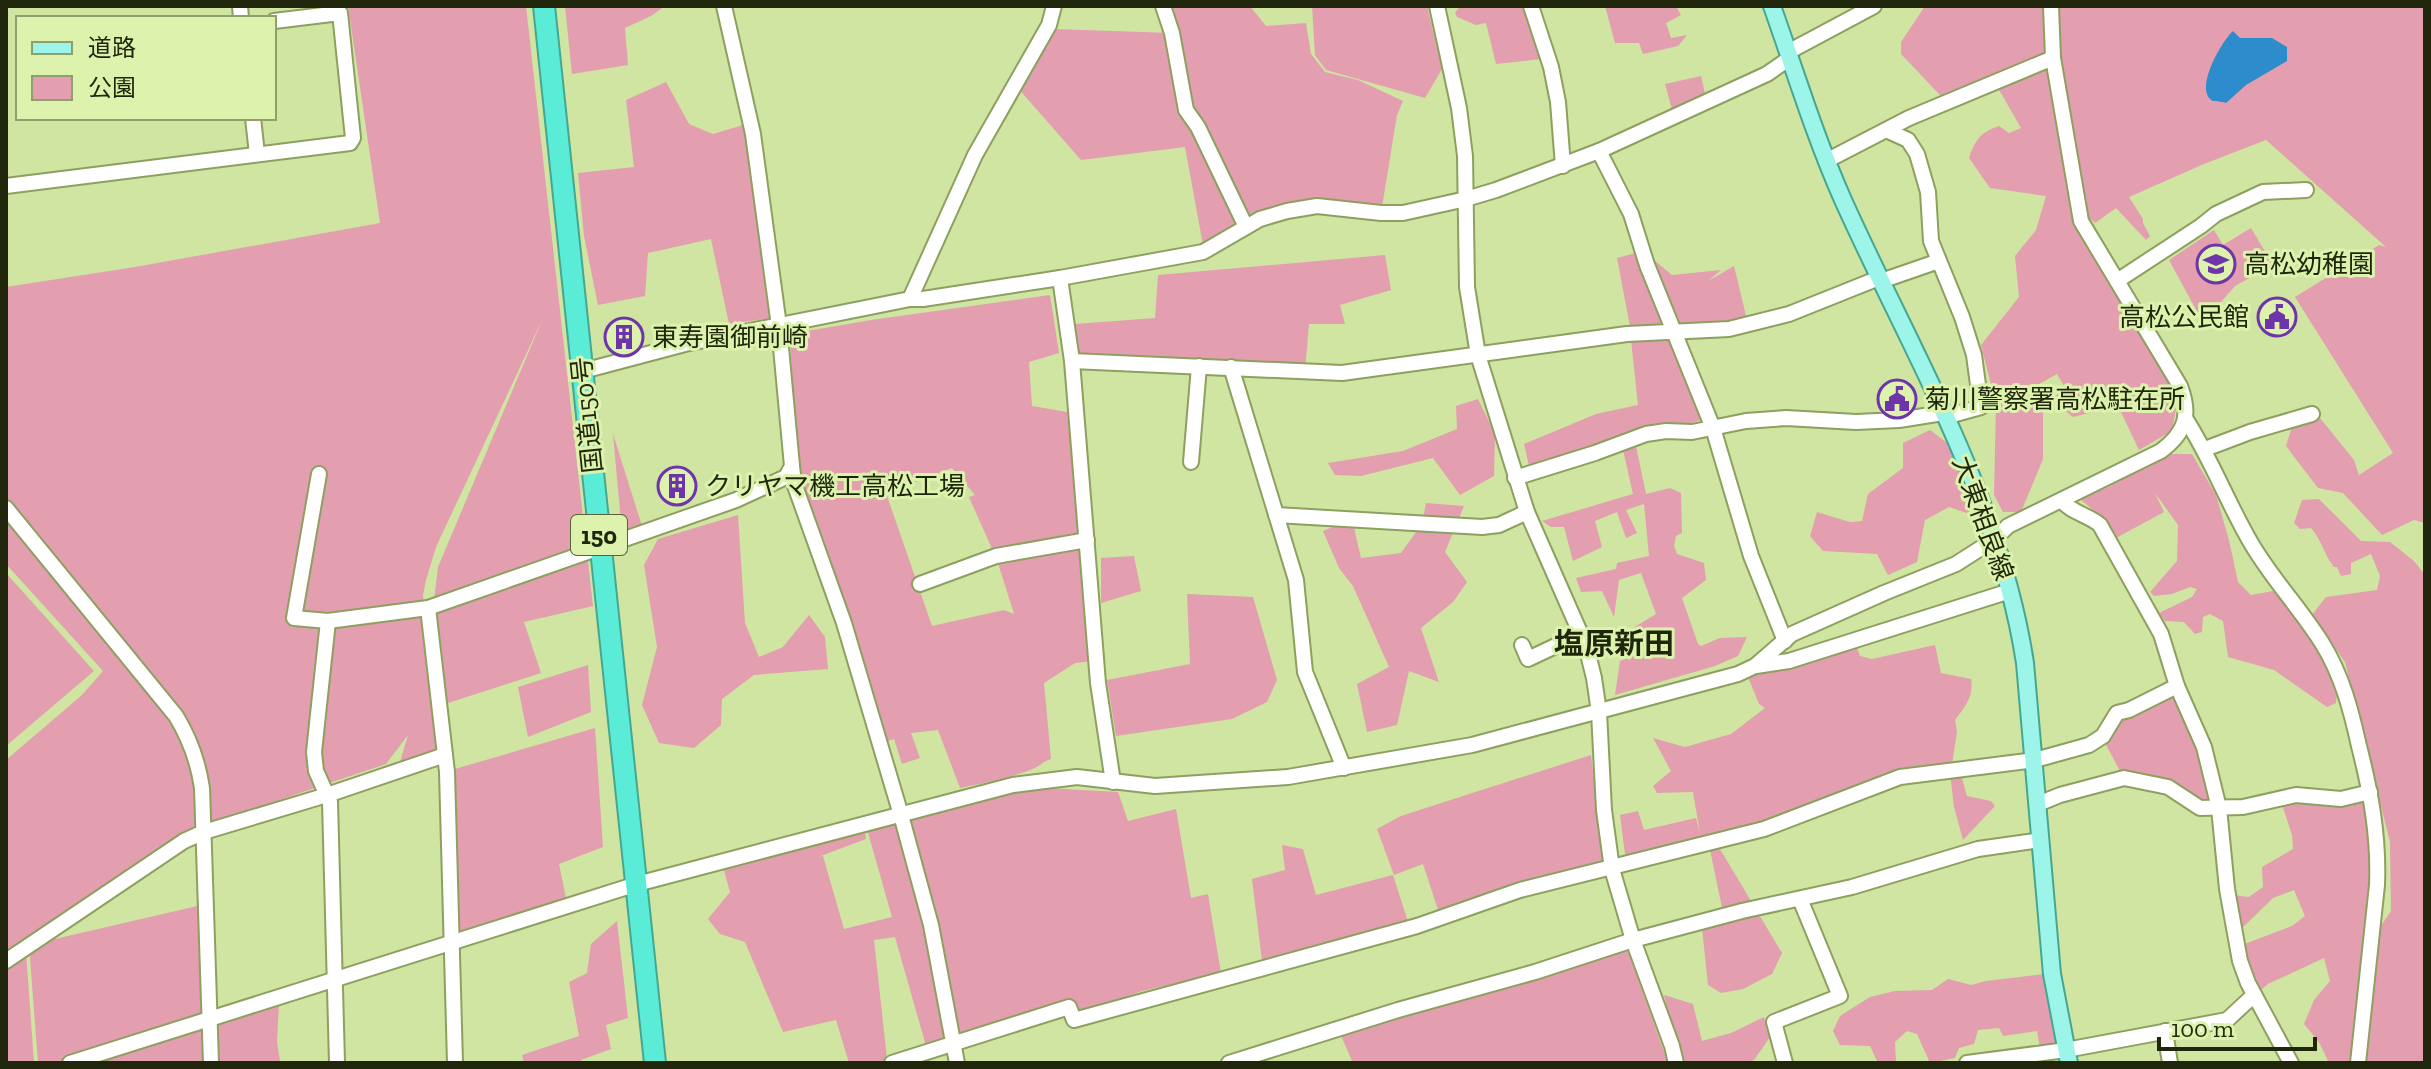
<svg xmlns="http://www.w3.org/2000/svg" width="2431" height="1069" viewBox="0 0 2431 1069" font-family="'Zilla Slab','Noto Sans JP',serif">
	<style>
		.green { fill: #e39eb0; fill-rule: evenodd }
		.water { fill: #2c8ccc }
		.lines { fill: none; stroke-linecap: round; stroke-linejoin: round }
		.minor-casing { stroke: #8da05f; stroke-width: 18 }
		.major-casing { stroke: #46a790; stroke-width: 20 }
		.highway-casing { stroke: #46a790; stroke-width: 24 }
		.minor { stroke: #fff; stroke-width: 14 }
		.major { stroke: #9df4e8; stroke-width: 16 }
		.highway { stroke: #5becd8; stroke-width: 20 }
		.labels { text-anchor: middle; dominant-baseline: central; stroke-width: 6; stroke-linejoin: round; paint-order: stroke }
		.shield { fill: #dcf2ad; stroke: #58633c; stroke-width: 2 }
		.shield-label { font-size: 24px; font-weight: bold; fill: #1f260b }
		.poi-label { font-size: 26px; fill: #1f260b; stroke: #dcf2ad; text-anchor: start }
		.street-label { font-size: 26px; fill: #1f260b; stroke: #dcf2ad }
		.quarter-label { font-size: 30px; font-weight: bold; fill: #1f260b; stroke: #dcf2ad }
	</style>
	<rect width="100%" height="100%" fill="#cfe5a1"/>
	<g class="green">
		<path d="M348,6H526L593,606L524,622L541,673L445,704L432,617L438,567L543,318L436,547L426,580L423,595L439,751L400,762L408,735L386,764L211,823L6,958V760L82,695L103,671L6,564V287L135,267L380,223Z"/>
		<path d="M565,6H665L651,16L625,28L628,65L572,74Z"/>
		<path d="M1163,6H1250L1266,26L1306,23L1311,54L1325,72L1358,80L1403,101L1397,115L1381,213L1307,208L1203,245L1185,147L1081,160L1017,87L1054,29L1171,33Z"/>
		<path d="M1312,6H1427L1442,69L1425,98L1326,70L1315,55Z"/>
		<path d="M1460,6H1524L1541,59L1496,64L1486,23L1476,25L1457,17L1455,13Z"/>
		<path d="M1605,6H1676L1681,15L1666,23L1671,38L1687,35L1678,46L1643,54L1639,43H1615Z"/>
		<path d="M1925,6H2425V523L2414,520L2382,535L2343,493L2318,488L2286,446L2292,427L2320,418L2354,460L2359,475L2393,453L2295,297L2379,245L2386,247L2266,140L2204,164L2129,197L2143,219V223L2150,236L2146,240L2116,208L2095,223L2091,219L2084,237L2178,397L2172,431L2139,450L2118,406L2073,417L2050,399L2066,389L2057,374L2025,392L2043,400V459L2021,512H2003L1994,495L1996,404L1981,345L2019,297L2015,256L2036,230L2046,196L1990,188L1969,158C1975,141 1980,132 1999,126L2009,133L2021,128L1998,88L1940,95L1901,54V42Z"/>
		<path d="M1701,76L1706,98L1673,113L1665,84Z"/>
		<path d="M666,82L689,124L713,134L743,125L772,318L729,324L711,239L648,253L645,296L598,305L584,236L578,173L634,167L626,100Z"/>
		<path d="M2251,228L2273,265L2235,286L2216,308L2200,317L2169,260L2214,230L2223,245Z"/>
		<path d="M1643,251L1672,275L1721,270L1708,281L1734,266L1748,324L1674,332L1709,418L1529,466L1524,444L1596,414L1638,405L1629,321L1617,258Z"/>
		<path d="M1385,255L1391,290L1340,305L1345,324H1309L1305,371L1077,356L1075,324L1155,318L1158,275Z"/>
		<path d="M1050,295L1059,353L1029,362L1032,406L1067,412L1094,661L1075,663L1044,683L1051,759C1044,761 1041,765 1035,768C1011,778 985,783 960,788L938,730L911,733L920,758L902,764L894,739L882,743L796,469L790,334L871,320ZM952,468L975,495L969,497L997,560L1014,614L1004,610L932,626L886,493Z"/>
		<path d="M1478,399L1495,434L1494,476L1460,495L1433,458L1361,476L1335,475L1328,463L1403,451L1457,429L1456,406Z"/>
		<path d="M1930,430L1950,445L1974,509L1967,513L1949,507L1925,520L1917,562L1888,575L1877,554L1823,551L1810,536L1817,512L1850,522L1862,521L1868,494L1903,468V443Z"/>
		<path d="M613,434L642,526L622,533Z"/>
		<path d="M1636,446L1646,494L1670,488L1681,493L1682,533L1676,536L1674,546L1677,554L1704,563L1706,580L1682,598L1698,644L1701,646L1720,638L1747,637L1738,656L1715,666L1615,695L1620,661L1646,651L1635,627L1656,614L1641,573L1619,580L1614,617L1602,591L1581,592L1576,578L1616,569L1617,563L1649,556L1644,504L1626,510L1637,533L1626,538L1617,512L1595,521L1602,547L1573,561L1564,527H1551L1542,521L1633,494L1623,450Z"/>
		<path d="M2163,454H2192L2216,495L2229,540L2238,582L2251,595L2273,591C2294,608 2333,663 2337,689C2338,694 2336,698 2336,703L2327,707L2274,670L2228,657L2223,621L2210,614L2203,617L2202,632L2195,634L2184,622L2165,621L2159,613L2192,597L2197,589L2190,587L2172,594L2154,596L2150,592L2177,561L2178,525L2155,493L2164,512L2116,538L2100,516L2079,498L2109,487Z"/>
		<path d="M2319,499L2361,541L2390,542L2414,561L2425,575V1063H2329L2319,1042L2304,1024L2314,1000L2330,981L2324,958L2268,984L2256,994L2242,945L2292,926L2305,916L2294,890L2273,898L2237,933L2233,895L2249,897L2263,887L2262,867L2293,849L2292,835L2280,798L2369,794L2372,939L2391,911L2390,842L2345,662L2312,615L2326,597L2377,590L2380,576L2371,554L2351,563V574L2341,576L2337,567H2334C2324,555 2322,540 2311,528L2300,529L2294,523L2302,500Z"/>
		<path d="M1426,503L1464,506L1445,552L1467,582L1453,602L1421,628L1439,682L1409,671L1397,725L1367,732L1357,684L1389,667L1353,586L1339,568L1323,531L1352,519L1361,558L1401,553L1422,524Z"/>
		<path d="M738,515L745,623L759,657L783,647L809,615L825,637L828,669L754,675L722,699L721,725L694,748L659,743L642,705L657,647L644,565L658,539Z"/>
		<path d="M1134,556L1141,591L1101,603V558Z"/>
		<path d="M6,573L94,671L6,746Z"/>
		<path d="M1187,594L1253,597L1277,680L1267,702L1232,719L1116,736L1107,680L1190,664Z"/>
		<path d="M1855,643L1860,656L1872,659L1935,645L1941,673L1971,679C1974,696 1965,707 1955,720L1957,732L1952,764L1884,774L1831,797L1781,815L1700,842L1626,862L1620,815L1638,811L1644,830L1696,818L1700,834L1693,792L1657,793L1653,786L1671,771L1653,738L1685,747L1731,734L1765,708L1759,704L1748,677Z"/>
		<path d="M588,665L591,712L528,737L518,687Z"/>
		<path d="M2177,686L2201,747L2214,802C2187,802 2193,790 2173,783C2156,776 2138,773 2120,771L2104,741L2126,713Z"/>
		<path d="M595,728L603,847L559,864L566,898L458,934L455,769Z"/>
		<path d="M1591,755L1604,863L1439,913L1423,864L1394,875L1377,829L1401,816Z"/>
		<path d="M1950,773L1961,774L1967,796L1991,801L1995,806L1963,840L1954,807Z"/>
		<path d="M1030,787L1118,792L1128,821L1176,809L1191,898L1208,894L1221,973L1142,991L1080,1013L1069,1003L959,1036L910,820Z"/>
		<path d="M894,822L901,826L927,923L946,1035L935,1044L926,1046L895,937L874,940L887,1059L876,1063H849L836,1020L783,1032L745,942L720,934L708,919L730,892L724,870L865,830L866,839L818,857L823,856L844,929L892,917L867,829Z"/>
		<path d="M1282,845L1303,849L1316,895L1393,875L1409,925L1262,961L1252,879L1285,870Z"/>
		<path d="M1720,849L1782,953L1772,974L1743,989L1721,993L1708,985L1702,928L1725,922L1710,850Z"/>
		<path d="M206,904L210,1063H38L29,945Z"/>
		<path d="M617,921L628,1018L606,1025L611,1049L581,1060L582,1063H524L522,1055L579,1036L569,982L587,973L591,944Z"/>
		<path d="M1628,951L1668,1063H1353L1338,1029Z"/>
		<path d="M26,952L34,1063H6V966Z"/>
		<path d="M2045,974L2058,1043L2040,1048L2037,1031L2003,1036L1999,1028L1978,1030L1974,1044L1959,1048L1955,1058L1930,1063L1917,1034L1907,1031L1895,1042L1896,1062L1878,1063L1870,1046L1840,1045L1833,1031L1840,1016L1870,997L1895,991L1932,990L1948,979L1971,985L1986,981Z"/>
		<path d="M1664,995L1693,1004L1702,1041L1731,1033L1764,1017L1770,1037L1754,1060L1743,1063H1685L1674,1036Z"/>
		<path d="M279,1003L277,1042L280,1061L276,1063H217V1023Z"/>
	</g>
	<path class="water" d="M2233,31L2240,38H2272L2287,47V61L2246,85L2226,103C2226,102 2214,101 2213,101C2193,90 2222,41 2233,31Z"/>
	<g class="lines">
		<g class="minor-casing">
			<g id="minor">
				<path d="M240,6L241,18"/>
				<path d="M1163,6L1172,33L1186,110L1198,127L1246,227"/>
				<path d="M1437,6L1459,108L1465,156L1467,287L1478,355L1527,512L1586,646L1594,678L1599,712L1604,810L1612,869L1633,940L1672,1046L1676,1063"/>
				<path d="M1531,6L1551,67L1558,102L1563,166"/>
				<path d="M1788,52L1874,6"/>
				<path d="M253,118L257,154"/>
				<path d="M1886,130L1908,140L1917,154L1928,192L1931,241L1962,317L1974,355L1981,407L1945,417"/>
				<path d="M1599,151L1631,214L1647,265L1713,428L1751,556L1785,641"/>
				<path d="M1826,161L1909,118L2053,58"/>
				<path d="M6,186L350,143L353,138L340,13L274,21"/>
				<path d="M1060,278L1072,361L1098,683L1113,782"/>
				<path d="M1881,281L1939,261"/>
				<path d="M2117,281L2201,226L2216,214L2263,192L2306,190"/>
				<path d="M910,299L975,155L1049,25L1054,6"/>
				<path d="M1072,361L1342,373L1627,334L1729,329L1789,314L1879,278"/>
				<path d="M1231,367L1296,580L1305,672L1344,768"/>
				<path d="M583,371L685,344L910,299H923L1060,278L1203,252L1260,219L1287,211L1317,206L1381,213H1403L1466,199L1496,190L1599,151L1767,74L1790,58"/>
				<path d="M2185,418C2211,458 2227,502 2251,543C2272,579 2300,608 2322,643C2342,675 2351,710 2359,746C2371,793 2379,837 2377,885L2358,1063"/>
				<path d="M2205,449L2250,432L2312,414"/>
				<path d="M1191,462L1199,366"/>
				<path d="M792,466L794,483L844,623L901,815L931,925L957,1063"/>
				<path d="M319,474L294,618L328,621L428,608L736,500L786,477L792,466L779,326L753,134L724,6"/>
				<path d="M1515,478L1595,453L1646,434L1666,431L1692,432L1746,421L1786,418L1856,422L1899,420L1943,413"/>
				<path d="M2062,500C2069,512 2089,515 2100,525L2161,634L2177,686L2204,747L2219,808L2227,889L2240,961L2248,983L2291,1063"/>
				<path d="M6,508L176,716C190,739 198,761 202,788L211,1063"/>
				<path d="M1276,515L1482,527L1499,525L1527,512"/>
				<path d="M920,584L996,556L1087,540"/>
				<path d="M428,608L447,772L455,1063"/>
				<path d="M328,621L314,752L316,771L330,802L337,1063"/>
				<path d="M1522,645L1528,659L1581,634"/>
				<path d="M1756,666L1789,661L2010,591"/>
				<path d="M2038,804L2060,795L2124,778L2168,787L2200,808L2243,807L2296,795L2341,799L2370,792"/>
				<path d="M6,961L184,841L204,832L327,795L445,755"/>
				<path d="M2165,1031L2170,1063"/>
				<path d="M70,1063L637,884L1013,785L1077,777L1155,786L1288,777L1472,745L1738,674L1755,666L1792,634L1884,593L1956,564L1995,539L2008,526L2161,451C2186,432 2191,415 2180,386L2081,221L2053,58L2051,6"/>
				<path d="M892,1063L1069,1007L1074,1020L1417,926L1520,890L1764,829L1900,777L2035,760L2089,745L2103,736L2117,713L2129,710L2177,686"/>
				<path d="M1229,1063L1398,1010L1535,972L1633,940L1742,911L1852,887L1978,849L2041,840"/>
				<path d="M1785,1063L1774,1022L1840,996L1800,899"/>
				<path d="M1967,1063L2066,1050L2227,1020L2254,995"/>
			</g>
		</g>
		<g class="major-casing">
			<path id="major" d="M1772,6C1795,71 1815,137 1843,200C1911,351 2000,498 2025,663L2052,974L2069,1063"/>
		</g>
		<g class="highway-casing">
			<path id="highway" d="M544,6L655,1063"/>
		</g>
		<use href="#minor" class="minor"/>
		<use href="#major" class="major"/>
		<use href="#highway" class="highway"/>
	</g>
	<defs>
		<g id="school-ring" transform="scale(2)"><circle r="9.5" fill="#dcf2ad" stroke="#6e34aa" stroke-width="1.5"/><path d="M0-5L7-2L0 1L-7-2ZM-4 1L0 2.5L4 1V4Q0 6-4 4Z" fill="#6e34aa"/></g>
		<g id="civic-ring" transform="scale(2)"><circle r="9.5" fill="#dcf2ad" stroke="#6e34aa" stroke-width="1.5"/><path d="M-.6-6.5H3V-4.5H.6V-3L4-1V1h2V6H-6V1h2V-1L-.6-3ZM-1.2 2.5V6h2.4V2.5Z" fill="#6e34aa"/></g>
		<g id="building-ring" transform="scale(2)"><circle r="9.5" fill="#dcf2ad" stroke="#6e34aa" stroke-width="1.5"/><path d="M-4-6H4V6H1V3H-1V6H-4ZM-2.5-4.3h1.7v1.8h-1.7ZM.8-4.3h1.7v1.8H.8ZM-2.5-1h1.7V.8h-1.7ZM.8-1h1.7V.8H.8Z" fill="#6e34aa"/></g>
	</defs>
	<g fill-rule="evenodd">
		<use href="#school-ring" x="2216" y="264"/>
		<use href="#civic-ring" x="2277" y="317"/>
		<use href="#building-ring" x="624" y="337"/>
		<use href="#civic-ring" x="1897" y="399"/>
		<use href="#building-ring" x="677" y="486"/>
	</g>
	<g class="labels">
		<rect class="shield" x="571" y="515" width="56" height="40" rx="6"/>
		<g class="shield-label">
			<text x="599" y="535">150</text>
		</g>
		<g class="poi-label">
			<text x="2244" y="264">高松幼稚園</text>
			<text x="2249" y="317" text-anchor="end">高松公民館</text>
			<text x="652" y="337">東寿園御前崎</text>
			<text x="1925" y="399">菊川警察署高松駐在所</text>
			<text x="705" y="486">クリヤマ機工高松工場</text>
		</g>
		<g class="street-label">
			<text transform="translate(587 415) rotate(-96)">国道150号</text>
			<text transform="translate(1983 518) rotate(70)">大東相良線</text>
		</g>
		<g class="quarter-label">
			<text x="1614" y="644">塩原新田</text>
		</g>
	</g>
	<rect width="2431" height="1069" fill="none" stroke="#1f260b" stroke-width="16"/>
	<rect x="16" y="16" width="260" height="104" fill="#dcf2ad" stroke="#90a06c" stroke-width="2"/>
	<rect x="32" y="42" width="40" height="12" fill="#9df4e8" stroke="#90a06c" stroke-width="2"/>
	<text x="88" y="56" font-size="24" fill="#1f260b">道路</text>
	<rect x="32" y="76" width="40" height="24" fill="#e39eb0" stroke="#90a06c" stroke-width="2"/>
	<text x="88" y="96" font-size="24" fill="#1f260b">公園</text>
	<path d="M2159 1037v12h156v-12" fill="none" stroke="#1f260b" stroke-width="4"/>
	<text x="2171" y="1037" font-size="24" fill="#1f260b" stroke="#dcf2ad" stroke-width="6" paint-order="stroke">100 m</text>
</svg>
